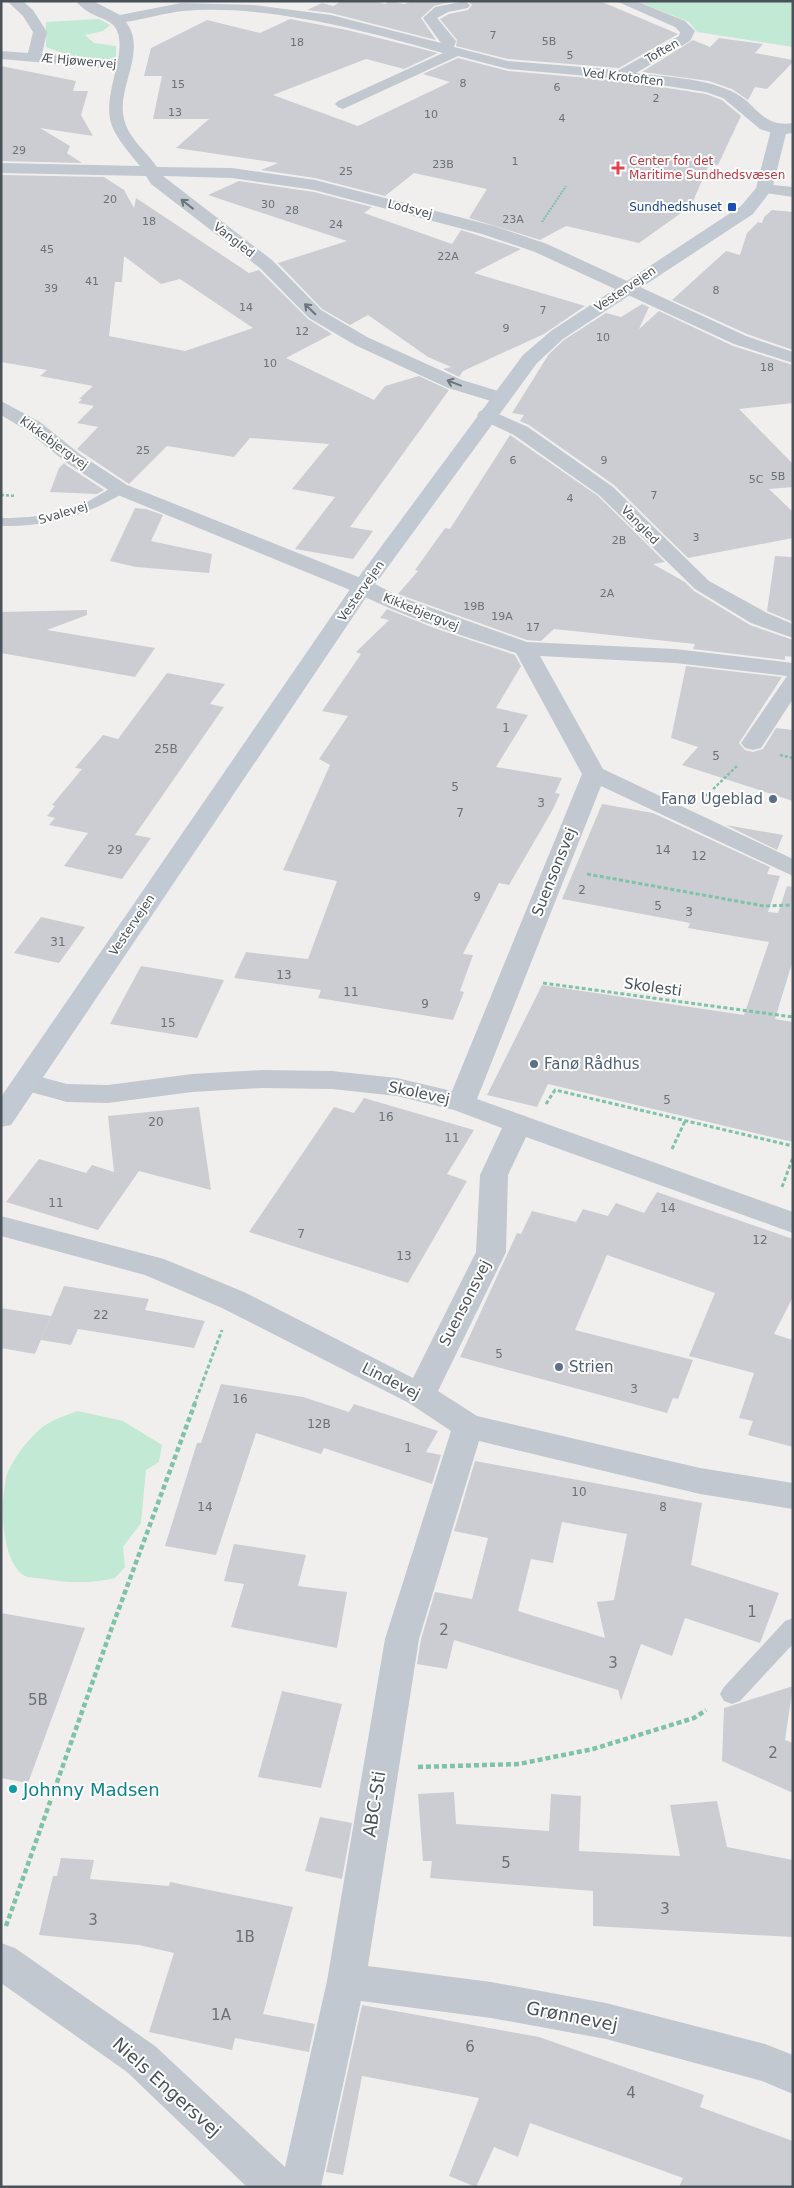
<svg xmlns="http://www.w3.org/2000/svg" width="794" height="2188" font-family="'DejaVu Sans',sans-serif">
<style>
.green{fill:#c2e9d3}
.building{fill:#cccdd2;fill-rule:evenodd}
.lines{fill:none;stroke-linecap:round;stroke-linejoin:round}
.path-far3{stroke:#7ec3a5;stroke-width:2;stroke-dasharray:2 1;stroke-linecap:butt}
.path-far2{stroke:#7ec3a5;stroke-width:2.5;stroke-dasharray:3 2;stroke-linecap:butt}
.path-far1{stroke:#7ec3a5;stroke-width:3;stroke-dasharray:4 2.5;stroke-linecap:butt}
.path{stroke:#7ec3a5;stroke-width:4.5;stroke-dasharray:5 3;stroke-linecap:butt}
.lane{fill:#c1c8cf;fill-rule:evenodd}
.street{fill:#c1c8cf;fill-rule:evenodd}
.secondary{fill:#c1c9d3;fill-rule:evenodd}
.oneway{stroke:#6d757c}
.health-dot{fill:#e0444e;stroke:#fff;stroke-width:2}
.transit-dot{fill:#1a4fb4;stroke:#fff;stroke-width:2}
.service-dot{fill:#5c6f8a;stroke:#fff;stroke-width:2}
.culture-dot{fill:#0f9aa8;stroke:#fff;stroke-width:2}
.labels{text-anchor:middle;dominant-baseline:central;stroke-width:4;stroke-linejoin:round;paint-order:stroke}
.far-number-label{font-size:11px;fill:#6a7077}
.far-street-label{font-size:12px;fill:#495159;stroke:#fff}
.far-health-label{font-size:12px;fill:#be3a42;stroke:#fff;text-anchor:start}
.far-transit-label{font-size:12px;fill:#164399;stroke:#fff;text-anchor:end}
.number-label{font-size:12px;fill:#6a7077}
.service-label{font-size:15px;fill:#4e5e75;stroke:#fff;text-anchor:start}
.street-label{font-size:15px;fill:#495159;stroke:#fff}
.near-number-label{font-size:15px;fill:#6a7077}
.near-culture-label{font-size:18px;fill:#0d838f;stroke:#fff;text-anchor:start}
.near-street-label{font-size:18px;fill:#495159;stroke:#fff}
</style>
<rect width="100%" height="100%" fill="#f1efee"/>
<!-- green -->
<path class="green" d="M637,1H793V47L697,32L689,22Z
M99,19L110,25L103,31L85,35L94,43L116,46V57C96,64 65,55 46,47V22Z
M78,1411L123,1421L162,1445L159,1462L146,1470L141,1523L123,1547L125,1567L115,1578C90,1584 69,1583 44,1579C39,1578 30,1578 25,1576C0,1562 0,1500 7,1474C13,1459 26,1442 38,1431C49,1420 64,1416 78,1411Z"/>
<!-- building -->
<path class="building" d="M342,1H373L385,4L390,1L404,4L413,1H454L434,6L421,18L436,40L331,13L307,10L322,3L333,6Z
M468,1H600L678,34L619,68L508,59L456,46L457,40L440,19L449,14L468,10L472,5Z
M290,19L347,30L438,53L404,69L366,59L273,95L358,126L450,82L423,74L458,58L508,71L622,81L706,94L722,100L741,116L718,165L709,164L691,206L639,243L566,226L540,240L469,218L487,189L414,173L385,196L315,178L261,170L278,163L176,148L209,119H153L162,76H144L151,48L207,20L260,33Z
M719,38L763,44L755,53L793,60V62L767,89L755,87L748,100L732,89L709,81L642,72L693,40L710,47Z
M1,66L76,81L73,91H88L81,115L93,136L40,128L70,146L67,153L82,163L1,161Z
M1,175L104,177L124,190L134,208L136,198L249,273L259,270L308,319L332,334L286,358L374,400L385,386L419,376L449,390L350,527L373,531L353,559L295,549L335,497L292,489L329,444L250,438L234,457L167,446L129,484L77,449L98,427L77,423L94,406L78,403L82,399H79L93,386L40,376L47,370L1,362ZM124,256L161,284L180,279L253,328L185,351L109,336L115,282H122Z
M239,181L314,192L372,207L364,213L452,244L461,230L521,249L474,273L585,306L544,334L463,371L459,377L443,369L451,367L428,357L368,315L350,325L322,309L278,263L347,241L208,195Z
M772,210L793,212V350L747,334L672,300L726,251L740,255L747,233L758,222L762,223L764,217Z
M642,304L649,307L639,329L659,311L733,346L793,365V403L739,409L793,464V487L769,489L793,512V538L688,558L614,485L529,425L520,421L524,415L512,413L549,354L564,340L606,313L621,317Z
M510,435L598,496L665,562L653,564L685,582L694,591L750,625L793,640V657L785,656V660L693,649L695,644L554,629L541,641L527,640L398,594L418,571L415,570L445,528L450,529Z
M64,463L66,465L104,490L97,494L50,492L59,468Z
M135,508L146,509L163,515L151,541L212,554L209,573L136,567L110,561Z
M775,556L793,557V622L767,611Z
M387,609L434,628L515,655L521,666L496,708L528,715L496,767L562,778L555,793L560,794L552,811L509,885L499,883L463,954L473,955L460,991L464,992L453,1020L318,998L321,990L234,978L246,952L308,959L337,881L283,870L330,765L319,759L348,716L322,711L361,654L356,652L389,620L380,618Z
M87,610V615L47,630L155,648L135,677L1,653V612Z
M686,666L782,677L739,743L745,750L753,752L763,749L776,728L793,730V801L682,765L698,747L671,738Z
M167,673L225,684L210,704L224,707L135,835L151,838L122,879L64,866L88,833L49,825L55,818L47,816L55,806L52,805L82,769L75,768L103,735L118,739Z
M602,804L653,813L770,867L767,874L780,876L768,912L778,913L787,886L793,887V960L775,1019L793,1022V1142L548,1084L537,1107L487,1095L542,985L744,1015L769,942L688,928L690,923L562,899Z
M726,825L783,835L777,850Z
M41,917L85,927L59,963L14,953Z
M141,966L224,980L197,1038L110,1024Z
M364,1098L474,1130L447,1174L467,1181L408,1283L249,1232L334,1107L354,1113Z
M199,1107L211,1190L139,1171L98,1230L6,1202L39,1159L86,1173L92,1165L114,1172L108,1116Z
M657,1192L793,1239V1297L774,1334L793,1340V1447L748,1435L753,1421L739,1418L754,1373L689,1356L715,1293L607,1255L575,1330L693,1360L678,1399L673,1398L667,1413L460,1357L517,1233L521,1234L532,1211L576,1222L583,1209L608,1216L616,1203L644,1213Z
M64,1286L149,1299L145,1310L205,1321L194,1348L78,1329L71,1345L41,1340Z
M1,1308L51,1316L35,1354L1,1348Z
M221,1384L303,1397L349,1412L354,1404L438,1431L426,1452L441,1455L432,1484L324,1448L321,1454L256,1433L216,1555L165,1546L197,1443H201Z
M475,1461L702,1503L691,1565L779,1593L760,1643L685,1618L672,1656L641,1644L621,1701L618,1690L454,1640L447,1669L417,1664L421,1639L435,1592L472,1599L488,1538L454,1531ZM562,1522L627,1534L614,1600L597,1602L605,1638L518,1611L531,1559L553,1563Z
M234,1544L306,1555L298,1586L347,1592L337,1648L231,1627L244,1584L224,1581Z
M1,1613L85,1628L28,1783L1,1778Z
M793,1686L785,1740L793,1743V1793L722,1761L724,1708Z
M282,1691L342,1704L321,1788L258,1777Z
M454,1792L456,1824L549,1831L551,1794L581,1796L579,1851L680,1856L670,1805L717,1801L727,1847L793,1860V1937L593,1926V1891L430,1878L432,1861H423L418,1794Z
M320,1817L352,1823L342,1879L305,1871Z
M61,1858L94,1860L90,1879L169,1886L170,1882L293,1907L263,2014L315,2024L309,2052L235,2038L232,2050L149,2032L174,1953L139,1945L39,1935L53,1876H57Z
M362,2005L539,2037L704,2095L700,2107L793,2141V2187H679L683,2178L530,2123L518,2157L494,2147L476,2187L449,2176L479,2098L362,2076L343,2175L326,2172Z"/>
<g class="lines">
<!-- path-far3 -->
<path class="path-far3" d="M542,222L566,186"/>
<!-- path-far2 -->
<path class="path-far2" d="M1,495L16,496
M780,755L793,758
M706,796L738,765"/>
<!-- path-far1 -->
<path class="path-far1" d="M587,874L764,906L793,905
M543,983L793,1017
M546,1104L555,1090L793,1146
M672,1149L685,1121
M782,1187L793,1157
M194,1405L222,1330"/>
<!-- path -->
<path class="path" d="M418,1767L519,1764L593,1749L694,1718L706,1710
M6,1926L111,1630L195,1403"/>
<!-- lane -->
<path class="lane" d="M120,485L125,486L127,489L125,492C86,516 47,527 1,526V518C31,518 57,515 85,503C97,497 108,488 120,485Z
M793,1618V1644L740,1701L732,1704L724,1701L720,1694L724,1687L785,1621Z"/>
<!-- street -->
<path class="street" d="M7,1H23L33,10L47,32L42,54L118,60C127,9 96,27 76,1H93L120,15L181,3L254,5L331,15L441,43L423,18L435,7L465,1L470,5L468,8L448,12L437,18L456,41L454,47L508,61L619,70L679,36L680,32L675,27L616,1H636L685,21L695,31L690,41L636,73C667,77 702,78 731,91C757,102 760,128 793,123V133L779,135L760,129L723,98L706,92L622,79L508,69L458,56L343,109L338,107L335,104L338,101L443,53C363,30 266,4 183,11C164,13 145,19 126,22C148,51 116,88 124,119C129,139 146,151 157,167L232,168L315,180L494,226L547,244L746,336L793,352V363L734,344L535,252L482,234L314,190L232,178L163,176L272,260L321,310L367,337L462,380L508,394L510,398L508,402L501,404L448,388L355,345L309,318L260,268L151,184L146,176L1,173V163L140,166C107,126 103,121 116,69L1,59V51L28,53L33,32L23,16Z
M764,184L793,187V197L758,192L756,189L758,186Z
M1,401L40,422L81,455L127,485L371,582L398,596L527,642L675,649L793,663V699L761,748L753,750L745,748L741,743L787,676L675,663L540,656L603,769L793,859V876L601,786L477,1099L793,1212V1233L526,1137L508,1175L506,1252L438,1391L477,1416L700,1468L793,1483V1509L700,1494L479,1441L419,1639L368,1966L491,1982L606,2003L765,2044L793,2055V2094L762,2081L606,2039L491,2018L361,2001L321,2187H247L127,2072L1,1983V1943L15,1948L155,2046L285,2167L327,1981L385,1639L451,1431L409,1403L222,1308L145,1275L1,1236V1216L164,1259L244,1292L413,1378L476,1252L480,1175L502,1128L454,1110L397,1096L332,1089L262,1088L192,1092L108,1103L67,1102L16,1088L12,1082L16,1076L26,1073L67,1084L108,1085L192,1074L262,1070L332,1071L397,1078L452,1091L582,774L516,653C462,636 406,618 355,592L113,493L67,463L26,430L1,415Z
M487,409L528,427L613,487L709,581L767,613L793,624V638L751,623L695,589L599,495L514,435L480,419L477,415L480,411Z"/>
<!-- secondary -->
<path class="secondary" d="M779,125L787,130L772,189L753,214L563,339L537,363L371,590L11,1125L1,1127V1097L355,582L523,355L551,331L741,206L756,188L771,130Z"/>
</g>
<!-- one-way arrows -->
<defs><path id="oneway-shaft" d="M-6 0H5M1.5-3L5.5 0L1.5 3" fill="none" stroke-width="1.6" stroke-linecap="round" stroke-linejoin="round" transform="scale(1.25)"/></defs>
<g class="oneway">
<use href="#oneway-shaft" transform="translate(187 204) rotate(-142)"/>
<use href="#oneway-shaft" transform="translate(310 309) rotate(-136)"/>
<use href="#oneway-shaft" transform="translate(454 383) rotate(-159)"/>
</g>
<!-- markers -->
<path class="health-dot" d="M615.5 160.5h5v5h5v5h-5v5h-5v-5h-5v-5h5z"/>
<rect class="transit-dot" x="727" y="202" width="10" height="10" rx="2.5"/>
<g class="service-dot">
<circle cx="773" cy="799" r="5"/>
<circle cx="534" cy="1064" r="5"/>
<circle cx="559" cy="1367" r="5"/>
</g>
<circle class="culture-dot" cx="13" cy="1789" r="5"/>
<g class="labels">
<!-- far-number labels -->
<g class="far-number-label">
<text x="493" y="35">7</text>
<text x="549" y="41">5B</text>
<text x="297" y="42">18</text>
<text x="570" y="55">5</text>
<text x="463" y="83">8</text>
<text x="178" y="84">15</text>
<text x="557" y="87">6</text>
<text x="656" y="98">2</text>
<text x="175" y="112">13</text>
<text x="431" y="114">10</text>
<text x="562" y="118">4</text>
<text x="19" y="150">29</text>
<text x="515" y="161">1</text>
<text x="443" y="164">23B</text>
<text x="346" y="171">25</text>
<text x="110" y="199">20</text>
<text x="268" y="204">30</text>
<text x="292" y="210">28</text>
<text x="513" y="219">23A</text>
<text x="149" y="221">18</text>
<text x="336" y="224">24</text>
<text x="47" y="249">45</text>
<text x="448" y="256">22A</text>
<text x="92" y="281">41</text>
<text x="51" y="288">39</text>
<text x="716" y="290">8</text>
<text x="246" y="307">14</text>
<text x="543" y="310">7</text>
<text x="506" y="328">9</text>
<text x="302" y="331">12</text>
<text x="603" y="337">10</text>
<text x="270" y="363">10</text>
<text x="767" y="367">18</text>
<text x="143" y="450">25</text>
<text x="513" y="460">6</text>
<text x="604" y="460">9</text>
<text x="778" y="476">5B</text>
<text x="756" y="479">5C</text>
<text x="654" y="495">7</text>
<text x="570" y="498">4</text>
<text x="696" y="537">3</text>
<text x="619" y="540">2B</text>
<text x="607" y="593">2A</text>
<text x="474" y="606">19B</text>
<text x="502" y="616">19A</text>
<text x="533" y="627">17</text>
</g>
<!-- far-street labels -->
<g class="far-street-label">
<text transform="translate(662 51) rotate(-30)">Toften</text>
<text transform="translate(79 61) rotate(5)">Æ Hjøwervej</text>
<text transform="translate(623 77) rotate(7)">Ved Krotoften</text>
<text transform="translate(410 209) rotate(14)">Lodsvej</text>
<text transform="translate(234 240) rotate(38)">Vangled</text>
<text transform="translate(625 289) rotate(-34)">Vestervejen</text>
<text transform="translate(54 443) rotate(36)">Kikkebjergvej</text>
<text transform="translate(63 513) rotate(-17)">Svalevej</text>
<text transform="translate(640 525) rotate(46)">Vangled</text>
<text transform="translate(361 591) rotate(-55)">Vestervejen</text>
<text transform="translate(421 612) rotate(22)">Kikkebjergvej</text>
<text transform="translate(132 925) rotate(-56)">Vestervejen</text>
</g>
<!-- far-health labels -->
<g class="far-health-label">
<text x="629" y="161">Center for det<tspan x="629" dy="14">Maritime Sundhedsvæsen</tspan></text>
</g>
<!-- far-transit labels -->
<g class="far-transit-label">
<text x="722" y="207">Sundhedshuset</text>
</g>
<!-- number labels -->
<g class="number-label">
<text x="506" y="728">1</text>
<text x="166" y="749">25B</text>
<text x="716" y="756">5</text>
<text x="455" y="787">5</text>
<text x="541" y="803">3</text>
<text x="460" y="813">7</text>
<text x="115" y="850">29</text>
<text x="663" y="850">14</text>
<text x="699" y="856">12</text>
<text x="582" y="890">2</text>
<text x="477" y="897">9</text>
<text x="658" y="906">5</text>
<text x="689" y="912">3</text>
<text x="58" y="942">31</text>
<text x="284" y="975">13</text>
<text x="351" y="992">11</text>
<text x="425" y="1004">9</text>
<text x="168" y="1023">15</text>
<text x="667" y="1100">5</text>
<text x="386" y="1117">16</text>
<text x="156" y="1122">20</text>
<text x="452" y="1138">11</text>
<text x="56" y="1203">11</text>
<text x="668" y="1208">14</text>
<text x="301" y="1234">7</text>
<text x="760" y="1240">12</text>
<text x="404" y="1256">13</text>
<text x="101" y="1315">22</text>
<text x="499" y="1354">5</text>
<text x="634" y="1389">3</text>
<text x="240" y="1399">16</text>
<text x="319" y="1424">12B</text>
<text x="408" y="1448">1</text>
<text x="579" y="1492">10</text>
<text x="205" y="1507">14</text>
<text x="663" y="1507">8</text>
</g>
<!-- service labels -->
<g class="service-label">
<text x="763" y="799" text-anchor="end">Fanø Ugeblad</text>
<text x="544" y="1064">Fanø Rådhus</text>
<text x="569" y="1367">Strien</text>
</g>
<!-- street labels -->
<g class="street-label">
<text transform="translate(554 872) rotate(-68)">Suensonsvej</text>
<text transform="translate(653 987) rotate(8)">Skolesti</text>
<text transform="translate(419 1093) rotate(12)">Skolevej</text>
<text transform="translate(465 1303) rotate(-63)">Suensonsvej</text>
<text transform="translate(391 1381) rotate(27)">Lindevej</text>
</g>
<!-- near-number labels -->
<g class="near-number-label">
<text x="752" y="1612">1</text>
<text x="444" y="1630">2</text>
<text x="613" y="1663">3</text>
<text x="38" y="1700">5B</text>
<text x="773" y="1753">2</text>
<text x="506" y="1863">5</text>
<text x="665" y="1909">3</text>
<text x="93" y="1920">3</text>
<text x="245" y="1937">1B</text>
<text x="221" y="2015">1A</text>
<text x="470" y="2047">6</text>
<text x="631" y="2093">4</text>
</g>
<!-- near-culture labels -->
<g class="near-culture-label">
<text x="23" y="1789">Johnny Madsen</text>
</g>
<!-- near-street labels -->
<g class="near-street-label">
<text transform="translate(374 1804) rotate(-81)">ABC-Sti</text>
<text transform="translate(572 2016) rotate(11)">Grønnevej</text>
<text transform="translate(167 2087) rotate(42)">Niels Engersvej</text>
</g>
</g>
<!-- border -->
<rect width="794" height="2188" fill="none" stroke="#495159" stroke-width="5"/>
</svg>
